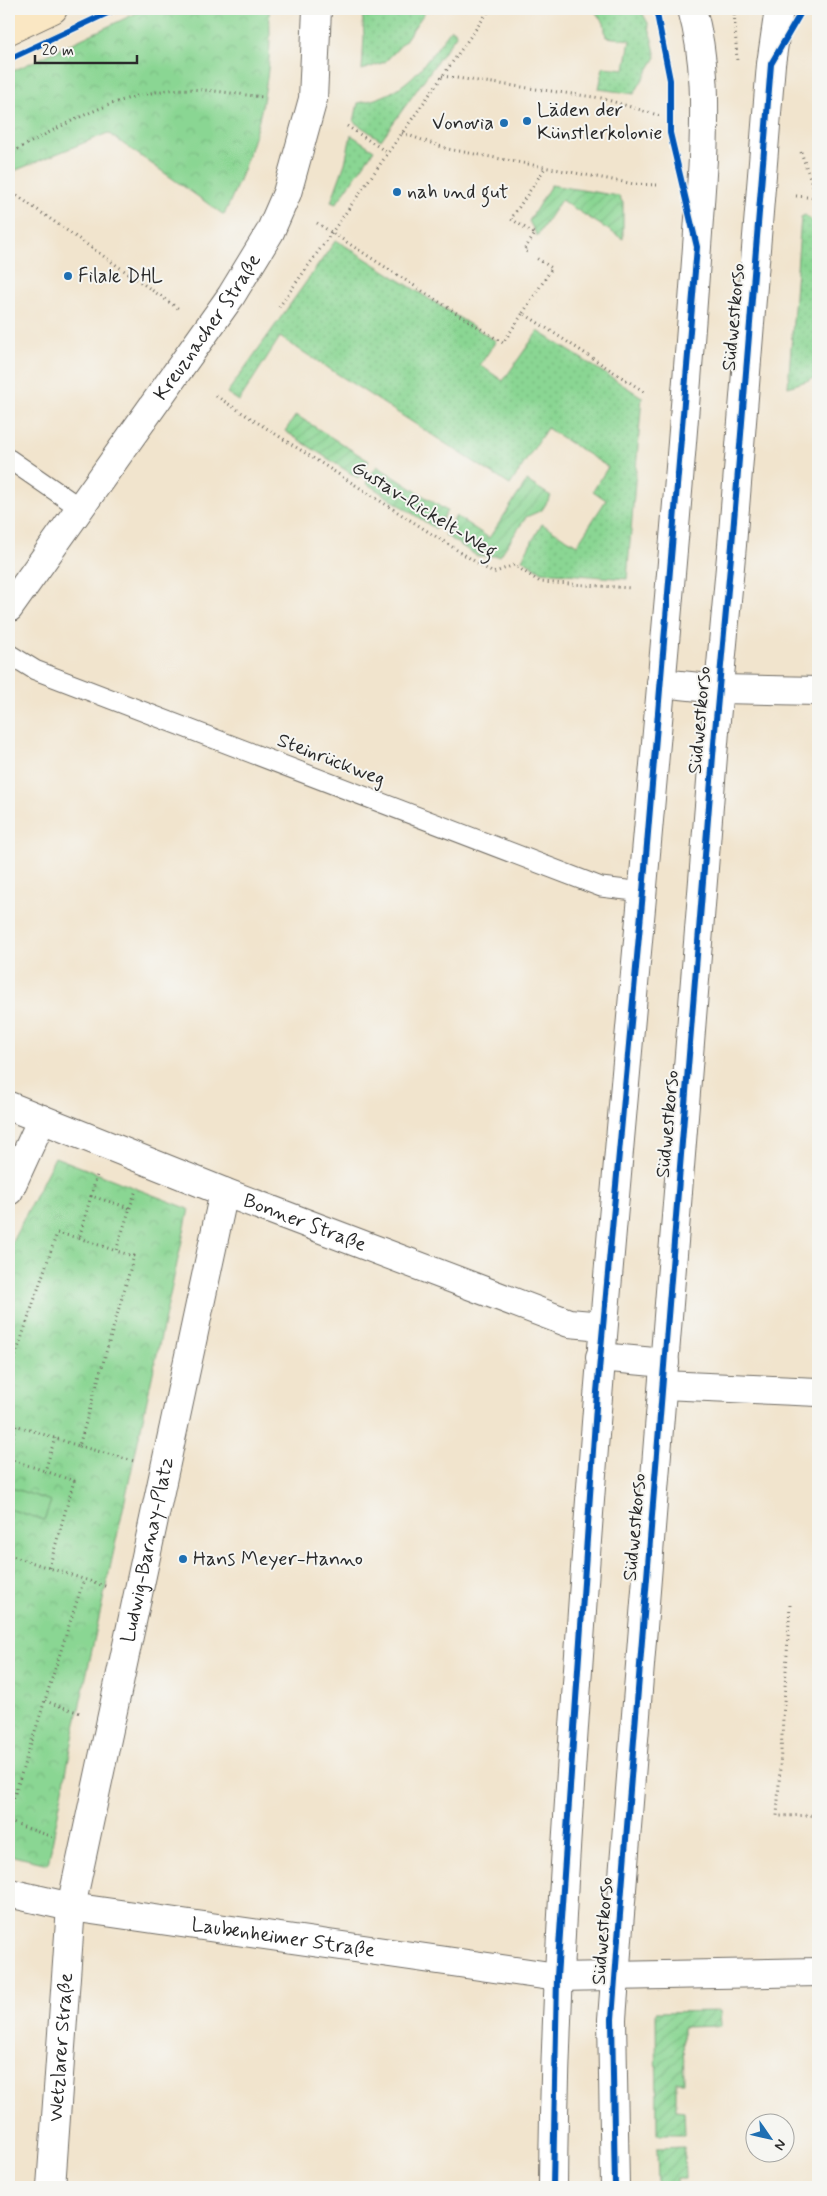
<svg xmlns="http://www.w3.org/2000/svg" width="827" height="2196" font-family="Mynerve,sans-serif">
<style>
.grass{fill:url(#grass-dots);stroke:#5a805f}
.park{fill:url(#park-crowns);stroke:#5a805f}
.garden{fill:url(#garden-furrows);stroke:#5a805f}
.pitch{fill:#8ad693;stroke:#5a805f}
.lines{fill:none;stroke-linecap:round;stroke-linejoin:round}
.service-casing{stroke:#706c64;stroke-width:21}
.minor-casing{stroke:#706c64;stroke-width:30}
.tertiary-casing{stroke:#706c64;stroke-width:30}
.secondary-casing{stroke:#706c64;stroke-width:30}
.path{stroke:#706c64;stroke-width:3;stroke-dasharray:1 4;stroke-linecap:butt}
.service{stroke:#fff;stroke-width:19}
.minor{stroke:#fff;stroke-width:28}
.tertiary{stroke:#fff;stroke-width:28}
.secondary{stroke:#fae7c3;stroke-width:28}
.cycleway-casing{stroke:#f6f6f2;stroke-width:9}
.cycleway{stroke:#0057b8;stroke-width:6}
.poi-dot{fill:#1f6fb2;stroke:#f6f6f2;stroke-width:2}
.labels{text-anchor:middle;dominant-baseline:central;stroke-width:4;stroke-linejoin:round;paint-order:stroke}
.poi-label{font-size:20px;fill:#2b2b2b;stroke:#f6f6f2;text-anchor:start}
.street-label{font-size:20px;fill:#2b2b2b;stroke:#f6f6f2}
</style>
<defs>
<pattern id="grass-dots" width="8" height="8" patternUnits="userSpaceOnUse" patternTransform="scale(1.25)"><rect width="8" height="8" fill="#8ad693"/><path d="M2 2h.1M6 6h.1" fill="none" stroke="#77b87f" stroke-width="1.8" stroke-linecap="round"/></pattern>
<pattern id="park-crowns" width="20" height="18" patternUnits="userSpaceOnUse" patternTransform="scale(1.25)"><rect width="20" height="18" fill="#8ad693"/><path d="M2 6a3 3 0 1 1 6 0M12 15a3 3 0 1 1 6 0" fill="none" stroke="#77b87f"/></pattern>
<pattern id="garden-furrows" width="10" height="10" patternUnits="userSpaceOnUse" patternTransform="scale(1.25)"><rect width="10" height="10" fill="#8ad693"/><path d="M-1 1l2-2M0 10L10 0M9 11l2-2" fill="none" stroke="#77b87f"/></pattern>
</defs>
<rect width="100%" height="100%" fill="#f6f6f2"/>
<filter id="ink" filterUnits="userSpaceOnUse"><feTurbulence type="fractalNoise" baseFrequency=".02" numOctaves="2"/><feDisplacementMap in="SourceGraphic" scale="10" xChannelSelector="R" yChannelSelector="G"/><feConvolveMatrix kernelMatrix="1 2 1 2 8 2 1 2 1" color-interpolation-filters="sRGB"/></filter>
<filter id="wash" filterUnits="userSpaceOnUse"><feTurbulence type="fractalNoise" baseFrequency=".0096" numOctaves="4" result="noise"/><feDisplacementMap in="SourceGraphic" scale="20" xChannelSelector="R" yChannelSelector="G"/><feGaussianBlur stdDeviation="1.12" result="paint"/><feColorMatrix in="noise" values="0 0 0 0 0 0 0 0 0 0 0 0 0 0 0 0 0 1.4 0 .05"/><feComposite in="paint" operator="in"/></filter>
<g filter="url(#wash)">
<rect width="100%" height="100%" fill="#f1e4cd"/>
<!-- grass -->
<path class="grass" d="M362,9H427L404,42L385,62L362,70L364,36Z
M593,9H640L648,23L656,57L634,94L599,89L603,67L625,69L630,40L606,37L604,23Z
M451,29L455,31L456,35L381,140L354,122L358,103C407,95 423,66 451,29Z
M351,135L374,150L336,204L331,202L345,163Z
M805,215L813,222L818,237V377L788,387L801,217Z
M336,240L496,341L480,365L503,381L538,331L642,397L627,579L542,572L522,559L542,524L577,545L606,500L593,491L608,467L547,428L510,485L280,337L239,401L227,393Z"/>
<!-- park -->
<path class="park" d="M145,9H269C275,82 254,150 224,215L108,133L9,173V73Z
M55,1157L189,1209L77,1718L48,1864L9,1855V1248Z"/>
<!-- garden -->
<path class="garden" d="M551,185L619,196L623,203V239L561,200L537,236L529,221Z
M296,415L369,461L358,478L285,431Z
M377,466L447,511L436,529L366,483Z
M527,481L551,496L542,510L526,517L500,556H477L445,535L456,516L489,538Z
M720,2011L721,2026L683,2027L684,2082H676V2110L684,2111L685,2134H657L656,2012Z
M684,2147L685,2179H676V2187H658L657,2148Z"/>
<!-- pitch -->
<path class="pitch" d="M9,1487L51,1501L44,1520L9,1509Z"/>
</g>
<g filter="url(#ink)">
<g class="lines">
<!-- service casing -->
<g class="service-casing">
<path id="service" d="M9,459L80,508
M9,654L35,670L601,887L643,892"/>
</g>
<!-- minor casing -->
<g class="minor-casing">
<g id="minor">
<path id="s1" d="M9,608L231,296L270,232L287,193L313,99L317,9"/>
<path d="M661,683L719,689L818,691"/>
<path id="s2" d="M9,1106L224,1192L569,1323L603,1326"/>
<path d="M9,1191L42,1119"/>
<path d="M600,1357L665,1363"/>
<path d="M663,1385L818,1392"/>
<path id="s3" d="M9,1893L71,1907L557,1977L818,1972"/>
<path id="s4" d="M51,2187L71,1907L224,1192"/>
</g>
</g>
<!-- tertiary casing -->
<g class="tertiary-casing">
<path id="tertiary" d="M553,2187C554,2000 568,1813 581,1626C614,1137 671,649 703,159C705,108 706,59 692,9
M615,2187L612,2019L618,1939L715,731L732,545L771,64L779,9"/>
</g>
<!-- secondary casing -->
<g class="secondary-casing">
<path id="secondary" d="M9,30L53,9"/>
</g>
<!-- path -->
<path class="path" d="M734,9L737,61
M442,76L601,98L661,116
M347,126L388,153
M402,133L448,149L634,184L658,185
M801,152L818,201
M9,154C59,127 110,97 169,90C200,87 233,94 264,97
M9,190L179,309
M796,196L817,198
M317,223L503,343L523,313L646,393
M527,252L524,250L535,234L511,219L545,168
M279,307L490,9
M523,313L552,268L536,258
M216,396L493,573L514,565L540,582L631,588
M91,1196L97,1175
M130,1208L136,1190
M79,1238L116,1251
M9,1375L57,1233L79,1238L91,1196L130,1208L116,1251L134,1256L79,1446L9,1423
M79,1446L134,1461
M9,1451L16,1426
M9,1459L45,1471
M9,1555L108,1587
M49,1568L74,1481L45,1471L55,1438
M790,1605L777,1816L818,1815
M45,1701L80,1713
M9,1812L84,1579
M9,1822L53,1837"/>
<!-- service -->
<use href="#service" class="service"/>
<!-- minor -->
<use href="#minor" class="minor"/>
<!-- tertiary -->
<use href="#tertiary" class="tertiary"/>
<!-- secondary -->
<use href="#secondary" class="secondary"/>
<!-- cycleway casing -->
<g class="cycleway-casing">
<path id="cycleway" d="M9,59L116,9
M553,2187L557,1977L597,1392L643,892L697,247L670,133V80L656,9
M615,2187L612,2019L618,1939L715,731L732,545L771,64L803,9"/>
</g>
<!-- cycleway -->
<use href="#cycleway" class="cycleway"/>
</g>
</g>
<!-- markers -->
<g class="poi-dot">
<circle cx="527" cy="121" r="5"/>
<circle cx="504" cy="123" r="5"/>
<circle cx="397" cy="192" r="5"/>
<circle cx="68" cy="276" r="5"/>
<circle cx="183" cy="1559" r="5"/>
</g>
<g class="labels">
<!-- poi labels -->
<g class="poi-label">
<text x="537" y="110">Läden der<tspan x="537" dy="23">Künstlerkolonie</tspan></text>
<text x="494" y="123" text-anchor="end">Vonovia</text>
<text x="407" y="192">nah und gut</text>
<text x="78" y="276">Filale DHL</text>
<text x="193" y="1559">Hans Meyer-Hanno</text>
</g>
<!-- street labels -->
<g class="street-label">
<text transform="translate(734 317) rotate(-85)">Südwestkorso</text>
<text stroke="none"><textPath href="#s1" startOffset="344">Kreuznacher Straße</textPath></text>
<text transform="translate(424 510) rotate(32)">Gustav-Rickelt-Weg</text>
<text transform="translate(700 720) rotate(-85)">Südwestkorso</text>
<text transform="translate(331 760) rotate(21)">Steinrückweg</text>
<text transform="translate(668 1124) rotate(-85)">Südwestkorso</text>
<text stroke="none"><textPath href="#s2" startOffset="318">Bonner Straße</textPath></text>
<text transform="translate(635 1527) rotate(-85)">Südwestkorso</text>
<text stroke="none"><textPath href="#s4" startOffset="646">Ludwig-Barnay-Platz</textPath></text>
<text transform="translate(603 1931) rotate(-86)">Südwestkorso</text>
<text stroke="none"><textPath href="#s3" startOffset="278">Laubenheimer Straße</textPath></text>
<text stroke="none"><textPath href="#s4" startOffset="140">Wetzlarer Straße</textPath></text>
</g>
</g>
<!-- margin -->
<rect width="827" height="2196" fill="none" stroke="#f6f6f2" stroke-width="30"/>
<!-- north arrow -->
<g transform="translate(770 2138) rotate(124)"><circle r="24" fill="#f6f6f2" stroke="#a5a5a2"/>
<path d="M0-4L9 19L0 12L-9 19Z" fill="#1f6fb2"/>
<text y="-8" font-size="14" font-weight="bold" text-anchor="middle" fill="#2b2b2b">N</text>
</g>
<!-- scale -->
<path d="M35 55v8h102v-8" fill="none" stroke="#2b2b2b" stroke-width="2.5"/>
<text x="42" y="55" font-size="15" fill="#2b2b2b" stroke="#f6f6f2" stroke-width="4" paint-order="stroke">20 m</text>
</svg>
